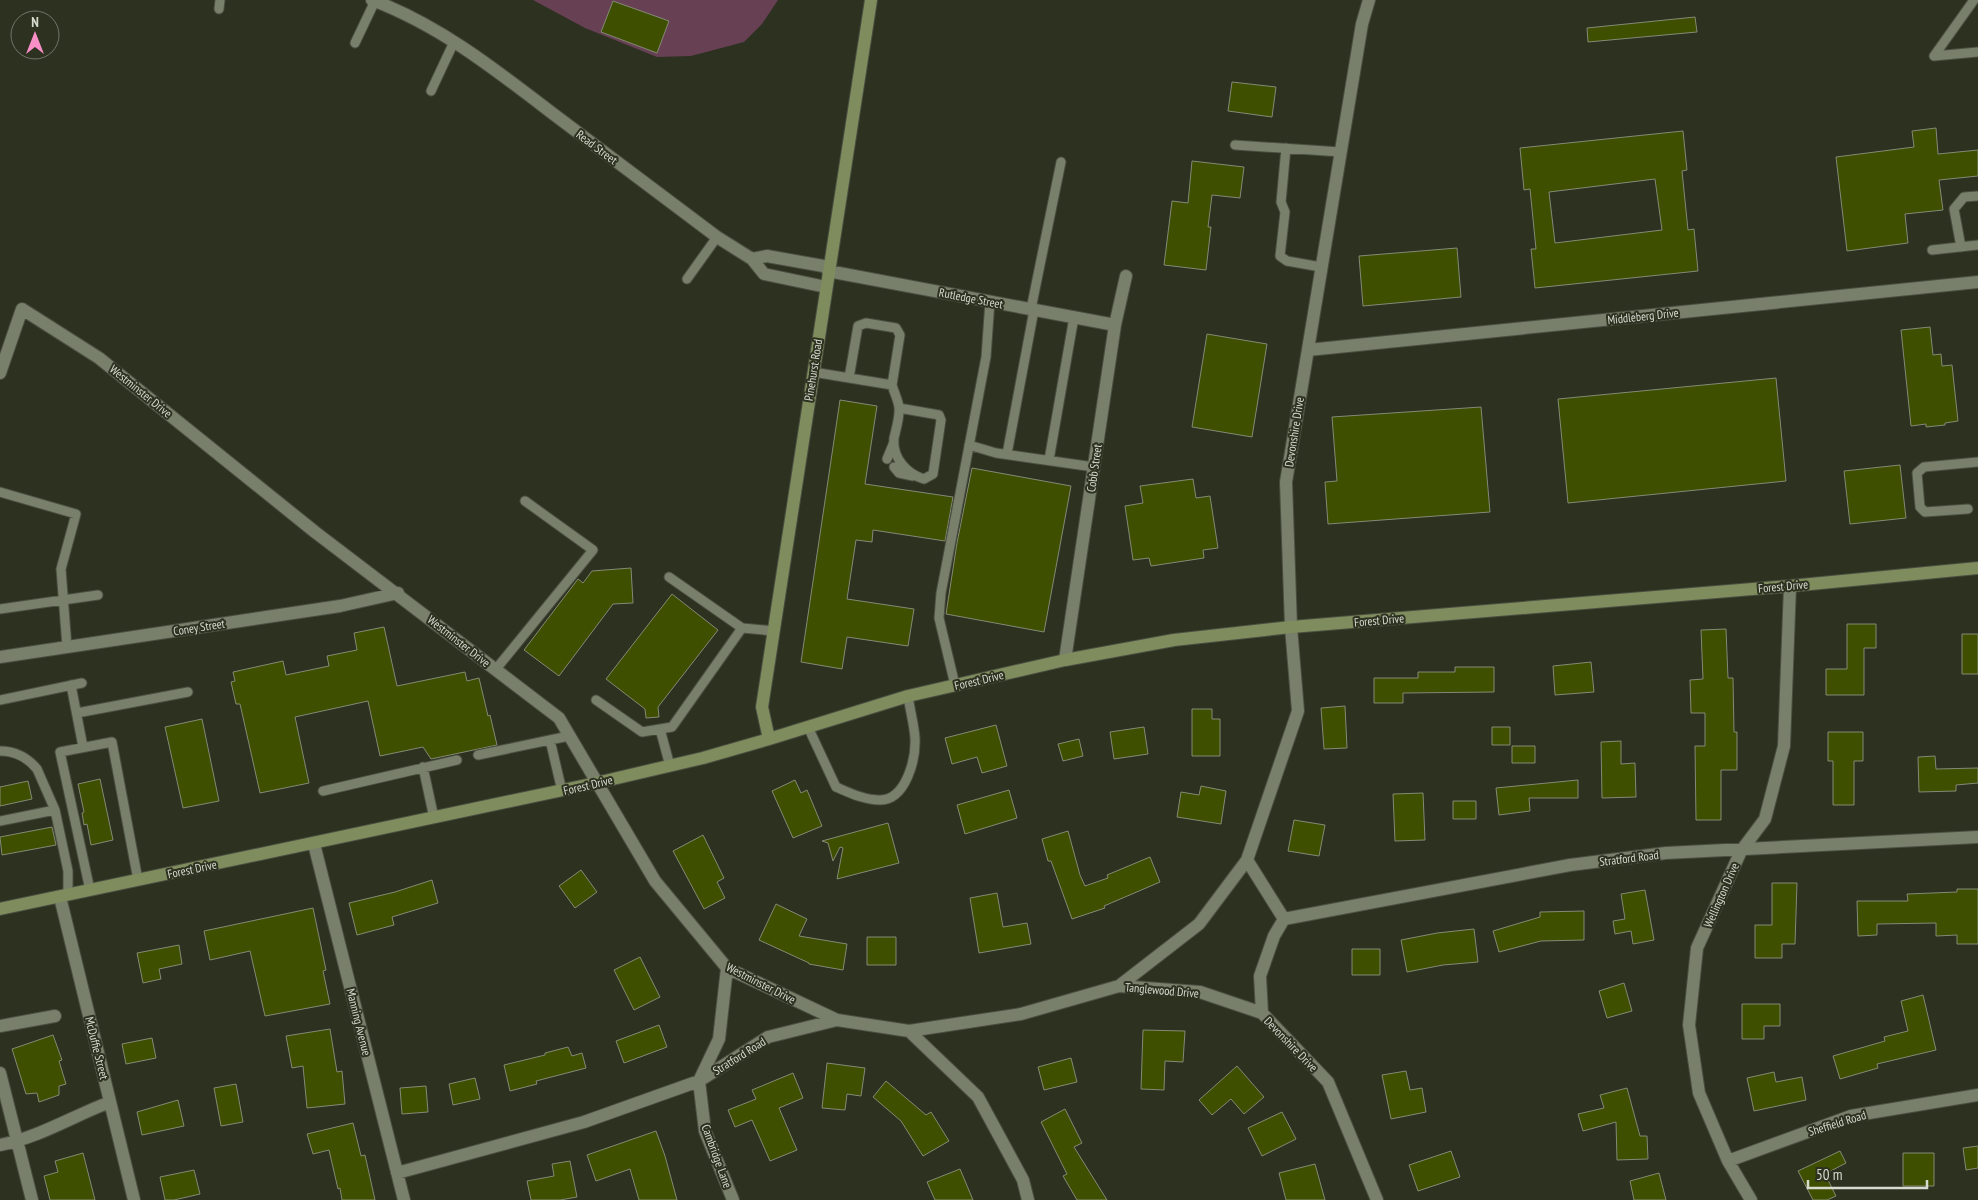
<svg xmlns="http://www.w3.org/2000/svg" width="1978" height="1200" font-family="'PT Sans Narrow',sans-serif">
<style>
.green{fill:#674054}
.building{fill:#3e5000;stroke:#838a75;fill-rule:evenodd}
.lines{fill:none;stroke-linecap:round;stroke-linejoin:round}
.lane-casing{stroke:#4a4f40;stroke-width:11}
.street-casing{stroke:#4a4f40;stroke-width:14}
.secondary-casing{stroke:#4a4f40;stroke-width:14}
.lane{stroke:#787f6b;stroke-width:9}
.street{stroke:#787f6b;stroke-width:12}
.secondary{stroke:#7f8c5e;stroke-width:12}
.labels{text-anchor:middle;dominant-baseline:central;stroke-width:4;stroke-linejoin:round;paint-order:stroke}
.street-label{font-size:12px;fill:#d6dacf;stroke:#2c3120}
</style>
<rect width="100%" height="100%" fill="#2c3120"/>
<!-- green -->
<path class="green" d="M533,0H778L762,24L744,42L691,56L657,57L585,28Z"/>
<!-- building -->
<path class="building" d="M613,1L669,21L657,53L601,32Z
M1695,17L1697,32L1588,42L1587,28Z
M1232,82L1276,87L1272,117L1228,111Z
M1936,128L1938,154L1978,150V176L1939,180L1943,210L1905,214L1908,243L1847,251L1836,157L1914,147L1912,131Z
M1683,131L1687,170L1682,171L1688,230L1694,229L1698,271L1535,288L1531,249H1536L1530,189L1524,190L1520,148ZM1655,179L1662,230L1555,243L1549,192Z
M1192,161L1244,167L1240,198L1212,195L1208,227H1211L1206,270L1164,265L1172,201L1188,203Z
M1457,248L1461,297L1363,306L1359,256Z
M1930,327L1933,355L1941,354L1942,366L1952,365L1958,421L1945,423V425L1926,427V424L1911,426L1901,330Z
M1207,334L1267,344L1252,437L1192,427Z
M1776,378L1786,481L1568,503L1558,399Z
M840,400L877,406L865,484L953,497L945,541L873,530L872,542L856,540L847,599L914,609L908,646L847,637L842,669L801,662Z
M1481,407L1490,512L1328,524L1325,482L1337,481L1332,417Z
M1900,465L1906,518L1850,524L1844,471Z
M972,468L1071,486L1044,632L946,614L957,543Z
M1193,479L1196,498L1210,496L1218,548L1203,550L1204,558L1151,566L1149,558L1133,560L1125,506L1143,503L1140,486Z
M631,568L633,603L613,604L559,676L524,650L578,579L583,583L592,571Z
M672,594L718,630L658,707L659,717L646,718L645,709L606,679Z
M1847,624H1876V648H1864V695H1826V669H1847Z
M384,627L397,686L465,672L467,681L479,678L488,716L490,715L497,745L431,759L423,747L380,756L368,701L295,717L309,783L260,793L240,704H236L231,682L235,681L233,672L283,661L286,675L329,666L327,656L357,650L354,633Z
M1726,629L1728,678H1733L1734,732H1737V770H1721V820H1696L1695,746H1705V713H1691L1690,680L1703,679L1701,630Z
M1962,634H1978V674H1962Z
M1591,662L1594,692L1555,695L1553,666Z
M1455,667H1494V692L1403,693V703H1374V678H1418V672H1455Z
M1345,706L1347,748L1324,749L1321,708Z
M1192,709H1212V719H1220V756H1192Z
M202,719L219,801L183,808L165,727Z
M996,725L1007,766L982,773L977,757L952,764L945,738Z
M1144,727L1148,754L1114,759L1110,732Z
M1492,727H1510V745H1492Z
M1828,732H1863V761H1854V805H1833V761H1828Z
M1079,739L1083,756L1063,761L1058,744Z
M1621,741V764L1635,763L1636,797L1602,798L1601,742Z
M1512,746H1535V763H1512Z
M1935,756L1936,769L1978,768V783L1956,785V791L1919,792L1918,757Z
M100,779L113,840L91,845L87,824L84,825L82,813L84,812L78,784Z
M795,780L801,793L807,790L822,826L793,838L772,791Z
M1578,780V798H1529L1530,811L1499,815L1496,788Z
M28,781L32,799L0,806V787Z
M1201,786L1226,791L1221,824L1177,817L1181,792L1199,795Z
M1009,790L1017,818L965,834L957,805Z
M1423,793L1425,840L1395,841L1393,794Z
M1453,801H1476V819H1453Z
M1294,820L1325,825L1319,856L1288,851Z
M888,823L899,863L837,879L843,848L840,847L833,861L828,843L822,841Z
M52,827L56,845L2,855L0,837Z
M1068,831L1080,875L1085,886L1108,878L1107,875L1150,857L1160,882L1104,906L1105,908L1072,919L1051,861H1048L1042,839Z
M703,835L724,878L717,882L725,898L704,909L673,851Z
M581,870L597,892L575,908L559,886Z
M432,880L438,903L392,917L394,925L357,935L349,903L395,892Z
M1772,883H1797L1795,944H1782V958H1755V925H1772Z
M1957,889H1978V944H1957V935L1936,936V923L1877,924V935L1858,936L1857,901H1908L1907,894L1957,892Z
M1645,890L1654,940L1633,944L1631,931L1615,934L1613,921L1625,919L1621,894Z
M997,893L1003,927L1027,923L1031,944L979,953L970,898Z
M776,904L807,919L799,936L847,944L843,970L809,964V963L759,940Z
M313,908L326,970L323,971L330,1004L265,1016L250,951L210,960L204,931Z
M1584,911V940L1541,941L1499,952L1493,931L1540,917V912Z
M1474,929L1478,962L1443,965L1407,972L1401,940L1437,933Z
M867,937H896V965H867Z
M179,945L182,964L159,969L161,979L143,983L137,953Z
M1352,949H1380V975H1352Z
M640,957L660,997L634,1010L614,970Z
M1624,983L1632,1011L1607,1018L1599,991Z
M1923,995L1936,1050L1877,1064L1878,1068L1840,1079L1833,1056L1885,1041L1884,1037L1908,1031L1901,1001Z
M1742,1004H1780V1026H1764V1039H1742Z
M659,1025L667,1047L624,1063L616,1041Z
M330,1029L337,1072L342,1071L345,1104L307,1108L303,1066L292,1068L286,1036Z
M1143,1030L1185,1031L1183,1062L1165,1061L1164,1090L1141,1089Z
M53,1035L62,1060L59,1061L66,1084L59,1086V1095L39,1102L37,1093L26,1094L12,1049Z
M152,1038L156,1058L126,1064L122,1044Z
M568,1047L572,1056L582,1053L586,1068L536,1081L537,1084L510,1091L504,1065L545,1055V1053Z
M1071,1058L1077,1082L1044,1090L1038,1067Z
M827,1063L865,1068L861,1096L847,1094L845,1110L822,1108Z
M1237,1066L1264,1097L1244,1114L1231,1099L1212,1115L1199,1100Z
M1406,1071L1410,1090L1422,1088L1426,1112L1391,1119L1382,1075Z
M1774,1072L1776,1082L1802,1077L1806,1100L1754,1111L1747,1078Z
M793,1073L803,1098L779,1108L797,1150L770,1161L752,1120L735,1127L728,1110L756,1099L752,1090Z
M475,1078L480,1099L453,1105L449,1084Z
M886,1081L926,1115L931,1112L949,1141L923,1156L901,1121L873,1097Z
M236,1084L243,1122L221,1126L214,1088Z
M426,1086L428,1112L402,1114L400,1088Z
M1627,1088L1640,1136H1647L1648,1159L1617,1160L1616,1122L1583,1131L1578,1114L1604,1108L1600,1095Z
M178,1100L184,1126L142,1135L137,1112Z
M1065,1109L1082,1143L1074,1147L1107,1200H1077L1063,1176L1067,1174L1041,1122Z
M1282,1112L1296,1139L1262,1156L1248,1128Z
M353,1123L361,1156L365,1155L375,1200H342L340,1188L338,1189L329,1150L313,1154L307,1134Z
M656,1131L665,1156L677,1200H639L630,1169L596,1181L587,1155Z
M1978,1146V1168L1966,1170L1963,1148Z
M1451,1151L1460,1177L1418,1191L1409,1165Z
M1840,1151L1846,1163L1825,1174L1836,1196L1827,1200H1813L1798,1171Z
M83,1153L95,1200H50L44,1176L58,1172L55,1161Z
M1903,1153H1934V1186H1903Z
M570,1161L577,1197L560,1200H531L527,1181L554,1176L552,1164Z
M1315,1164L1325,1200H1286L1279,1173Z
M960,1169L973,1200H935L927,1182Z
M194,1170L200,1194L174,1200H165L160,1177Z
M1659,1173L1666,1200H1634L1630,1181Z"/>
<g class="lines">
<!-- lane casing -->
<g class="lane-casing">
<path id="lane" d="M1974,0L1934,56L1978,52
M219,9L220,0
M355,43L375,1
M431,91L454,42
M1235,145L1341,152
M1286,148L1281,202L1285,212L1280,256L1287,261L1321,267
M1961,247L1954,209L1964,197L1978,196
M1932,250L1978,245
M687,279L717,237
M1031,309L1061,162
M813,372L892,385L900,335L896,328L866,323L858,326L849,378
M892,385C894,392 898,400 899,407C900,417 896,429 894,438C892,458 907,474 924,479L933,474L941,420L939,415L899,408
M969,445L996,453L1094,467
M1007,454L1034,310
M887,459L894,442
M1049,460L1074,317
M894,467L899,473L913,476
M0,492L76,514L61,569L67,647
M1968,509L1925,512L1920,507L1917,473L1924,467L1978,462
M669,577L742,628L774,631
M0,609L98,595
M496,669L593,550L525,501
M71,685L83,747
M955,685L939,618L941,593L986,357L990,301
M0,700L82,683
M596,700L642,732L660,729L670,766
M77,713L188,692
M808,727L836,787C850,793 864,800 880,800C906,800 916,759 915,738C914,724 910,710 908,696
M660,729L672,727L742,628
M550,740L562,791
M0,751C16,751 27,757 37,769L55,810L68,871V895
M478,755L569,736
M423,767L434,818
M323,791L457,760
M0,821L55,810
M90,890L60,752L112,742L138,880"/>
</g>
<!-- street casing -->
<g class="street-casing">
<path id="street" d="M372,0C439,25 496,70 552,113C607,154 662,196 717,237L752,259L764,274L826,287
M752,259L767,256L829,267
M828,271L1115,325
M1308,350L1978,282
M0,373L22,309L99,358L315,532L559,718L655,881L727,968L837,1020
M0,657L340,606L398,593
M1065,660L1115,325L1126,276
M314,844L404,1200
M1247,860L1284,919
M60,897L134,1200
M1284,919L1570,865L1666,853L1978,837
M1284,919L1274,936L1260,976L1262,1013L1328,1082L1377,1200
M727,968L719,1039L699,1081L705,1131L733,1200
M1119,986L1199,924L1247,860L1298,711L1291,627L1286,482L1362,24L1369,0
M0,1026L55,1016
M909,1031L978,1097L1023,1180L1028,1200
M0,1073L32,1200
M0,1145C40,1137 73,1116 110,1102
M1728,1161L1851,1116L1978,1095
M397,1173L584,1122L699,1081L768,1037L837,1020L909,1031L1021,1014L1119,986L1200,992L1262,1013
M1751,1200L1728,1161L1699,1093L1689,1025L1697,948L1741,851L1765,819L1784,746L1790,586"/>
</g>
<!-- secondary casing -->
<g class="secondary-casing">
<path id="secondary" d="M769,739L762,707L871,0
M0,909L596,783L703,758L769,739L908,696L1065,660L1174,640L1291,627L1790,586L1978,568"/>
</g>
<!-- lane -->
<use href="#lane" class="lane"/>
<!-- street -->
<use href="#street" class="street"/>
<!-- secondary -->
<use href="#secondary" class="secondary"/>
</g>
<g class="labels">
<!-- street labels -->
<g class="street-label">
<text transform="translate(597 147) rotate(37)">Read Street</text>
<text transform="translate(971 298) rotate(11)">Rutledge Street</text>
<text transform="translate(1643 316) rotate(-6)">Middleberg Drive</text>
<text transform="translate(813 370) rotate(-81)">Pinehurst Road</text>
<text transform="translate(141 391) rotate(39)">Westminster Drive</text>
<text transform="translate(1294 432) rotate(-81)">Devonshire Drive</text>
<text transform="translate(1094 468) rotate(-82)">Cobb Street</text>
<text transform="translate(1783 586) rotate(-5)">Forest Drive</text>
<text transform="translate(1379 620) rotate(-5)">Forest Drive</text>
<text transform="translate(199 627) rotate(-9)">Coney Street</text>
<text transform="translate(459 641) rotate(38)">Westminster Drive</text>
<text transform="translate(979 680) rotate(-13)">Forest Drive</text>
<text transform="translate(588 785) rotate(-13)">Forest Drive</text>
<text transform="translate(1629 858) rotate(-7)">Stratford Road</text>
<text transform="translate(192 869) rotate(-12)">Forest Drive</text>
<text transform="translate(1721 895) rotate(-66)">Wellington Drive</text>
<text transform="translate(761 983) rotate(27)">Westminster Drive</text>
<text transform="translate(1162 990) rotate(5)">Tanglewood Drive</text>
<text transform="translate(359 1022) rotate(76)">Manning Avenue</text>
<text transform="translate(1291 1044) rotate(46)">Devonshire Drive</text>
<text transform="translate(97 1048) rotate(76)">McDuffie Street</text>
<text transform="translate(739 1056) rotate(-32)">Stratford Road</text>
<text transform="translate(1837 1123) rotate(-17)">Sheffield Road</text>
<text transform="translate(717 1156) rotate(70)">Cambridge Lane</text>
</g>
</g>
<!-- north arrow -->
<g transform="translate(35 35)"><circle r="24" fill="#2c3120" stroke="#707566"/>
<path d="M0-4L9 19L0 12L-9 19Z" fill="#fa8fc7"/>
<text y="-8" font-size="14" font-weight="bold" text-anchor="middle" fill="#d6dacf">N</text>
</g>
<!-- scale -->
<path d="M1808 1180v8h119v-8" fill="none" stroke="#d6dacf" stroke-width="2.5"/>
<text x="1816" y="1180" font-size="15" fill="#d6dacf" stroke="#2c3120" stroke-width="4" paint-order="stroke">50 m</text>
</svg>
